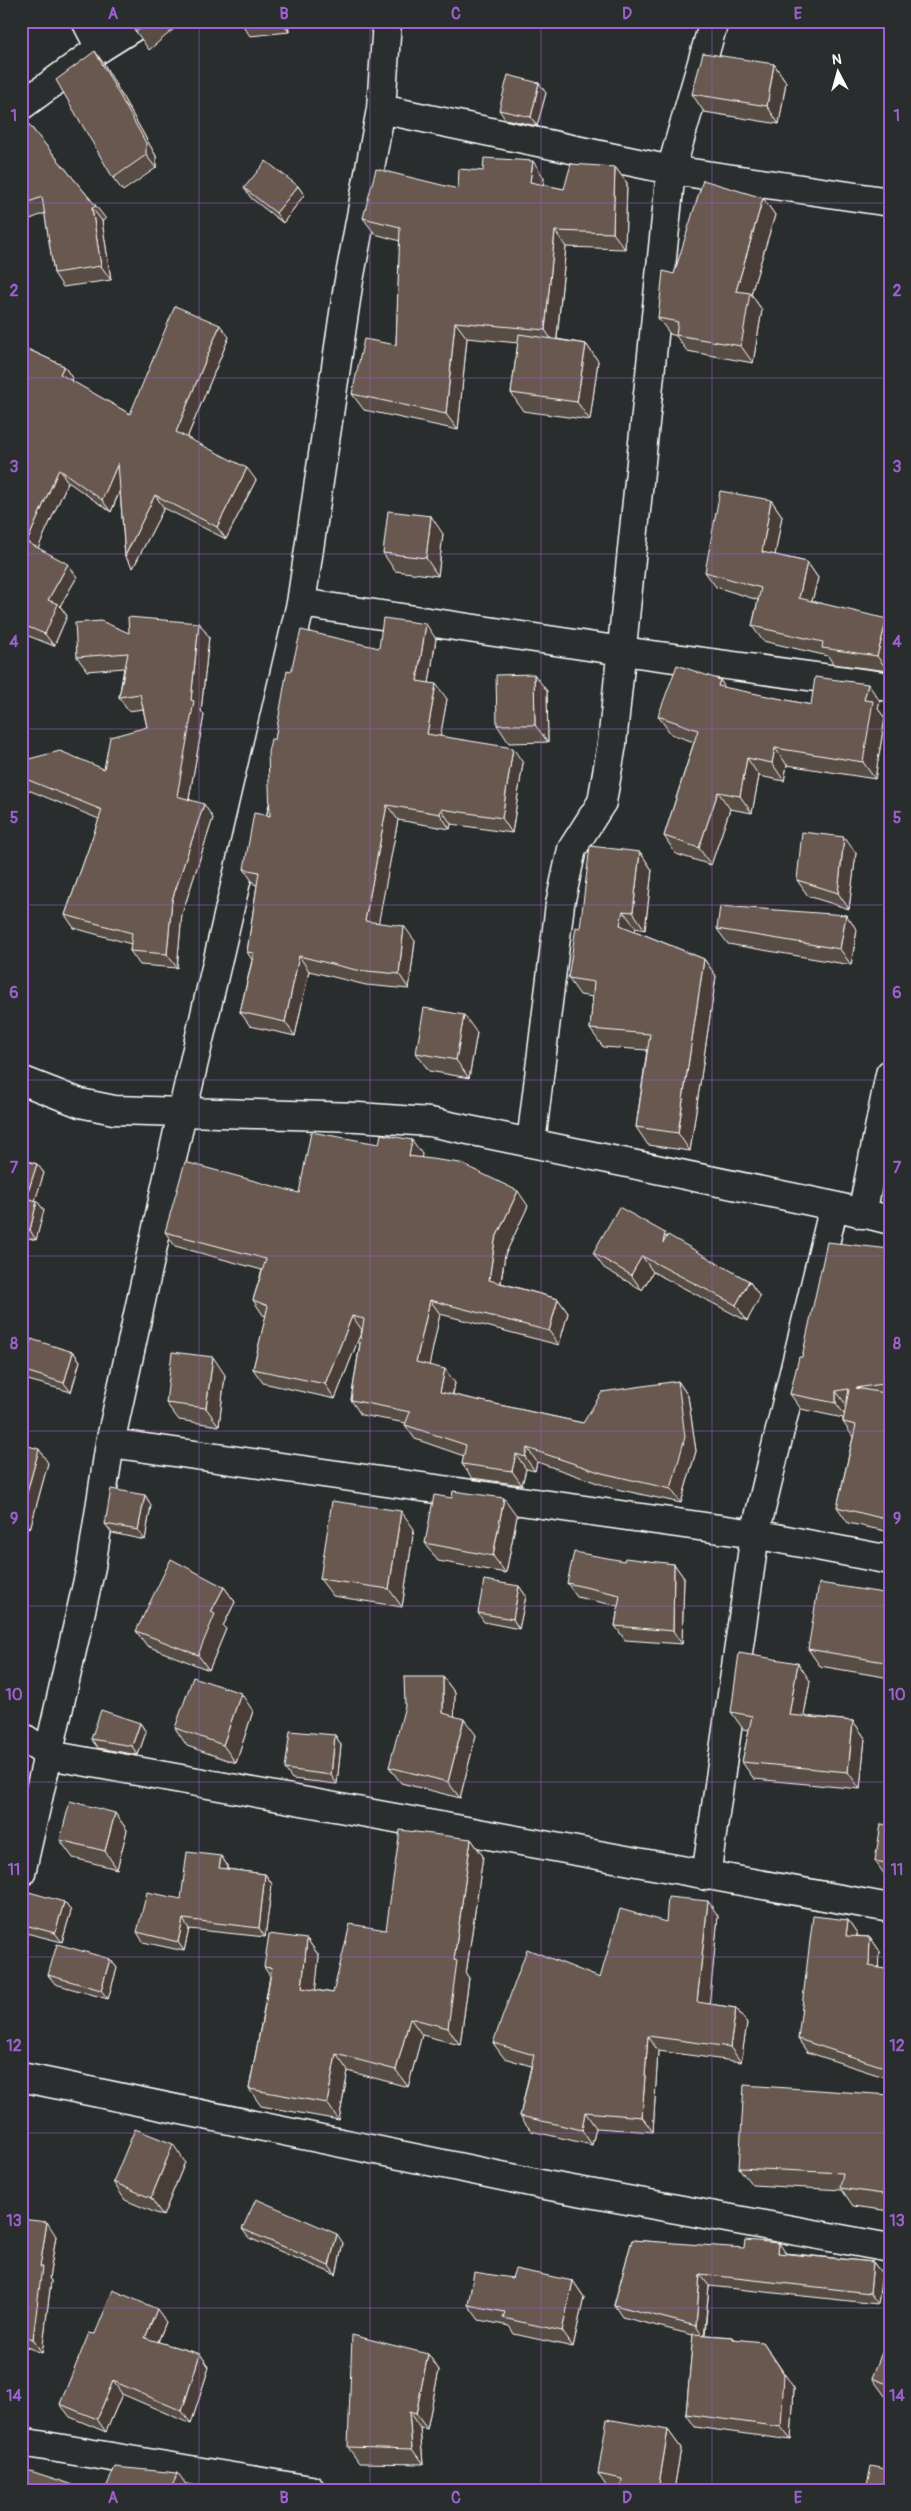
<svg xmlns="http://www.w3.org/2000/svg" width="911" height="2511" font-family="Pangolin,sans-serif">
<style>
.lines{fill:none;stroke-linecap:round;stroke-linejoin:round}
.minor-casing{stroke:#fff;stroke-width:31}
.minor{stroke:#2a2d2e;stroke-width:28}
.wall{fill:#594d44;stroke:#fff}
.shaded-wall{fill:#493e37;stroke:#fff}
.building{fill:#68594f;stroke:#fff}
.grid{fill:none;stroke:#9c61cf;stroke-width:1;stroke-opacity:0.55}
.neatline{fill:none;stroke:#9c61cf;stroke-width:2}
.grid-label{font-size:16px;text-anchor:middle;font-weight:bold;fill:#9c61cf}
</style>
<rect width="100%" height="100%" fill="#2a2d2e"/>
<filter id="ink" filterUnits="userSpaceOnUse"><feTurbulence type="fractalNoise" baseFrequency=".02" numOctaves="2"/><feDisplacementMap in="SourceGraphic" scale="10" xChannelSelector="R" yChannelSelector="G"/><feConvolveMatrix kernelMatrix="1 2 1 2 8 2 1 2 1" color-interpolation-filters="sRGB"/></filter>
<g filter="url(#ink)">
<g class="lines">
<!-- minor casing -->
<g class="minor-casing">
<path id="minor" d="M86,21L100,48
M21,106L100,48L143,21
M381,109L671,170L890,202
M301,603L622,651L890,687
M21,1080L80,1103L114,1110L358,1117L430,1122L834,1206L890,1220
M531,1143L560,904L572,849L602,802L612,744L671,170L714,21
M862,1214L890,1074
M110,1443L755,1534L890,1560
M21,1736L49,1755L890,1908
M21,1873L91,1567L110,1443L182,1113L301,603L348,286L381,109L387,21
M706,1876L755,1534L834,1206
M21,2077L545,2185L890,2248
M21,2442L311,2490"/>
</g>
<!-- minor -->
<use href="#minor" class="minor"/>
</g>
<!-- wall -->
<path class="wall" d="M131,21H180L181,23L149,50L130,23Z
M240,21H288L289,32L250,36Z
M554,21H566L565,23Z
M104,64L156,156V168L123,191L113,178Z
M774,64L786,82L779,124L704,112L692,94Z
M546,93L537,126L505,119L499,110Z
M21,115L96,206L106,219L102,221L111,280L63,287L54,273L45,213L21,223Z
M615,167L627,183L625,249L566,247L557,339L586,344L598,361L590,420L523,411L511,393L518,343L467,338L458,430L364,410L352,394L396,345L400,241L375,234L363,218L458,189L544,178L543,185L564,189Z
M298,186L304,195L283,223L251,198L244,188Z
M763,198L775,215L751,294L762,310L753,363L687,351L676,336L670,334L658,318L674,274Z
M229,337L187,438L256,480L226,539L164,508L133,568L125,556L120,491L111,512L68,482L38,548L77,577L60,606L67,616L54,646L21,633V346L64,366L72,378L71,381L130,414Z
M771,500L782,516L775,555L807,562L818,578L812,601L890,624V664L888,671L833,664L828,656L763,641L752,626L758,600L716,587L705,572Z
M443,534L438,576L395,571L383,553Z
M199,623L209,637L201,711L204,715L189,799L213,818L182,914L177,968L140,965L130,951L131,944L74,928L65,915L99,819L21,787V761L104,769L147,727L143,709L128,711L119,697L124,668L87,671L77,657L129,633Z
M436,639L429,683L447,699L440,737L523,763L512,833L451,824L450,829L398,820L378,923L415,941L409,989L366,985L309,971L295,1036L250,1026L240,1012L252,960L247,952L257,885L254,884L244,869L270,816L275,739L291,671L379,648Z
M720,680L725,688L811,705L880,701L878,709L885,718L875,779L787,765L784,781L759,776L752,813L730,809L711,865L676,854L664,836L694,742L671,734L658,716Z
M547,691L548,742L509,743L497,725Z
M640,852L652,870L645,930L636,928L635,931L704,959L716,976L690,1151L648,1145L636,1127L647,1050L603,1047L590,1029L593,997L580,995L568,978Z
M856,853L849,909L808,896L797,880Z
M846,915L857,930L851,965L728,944L717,929Z
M477,1033L469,1078L429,1071L416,1053Z
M422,1154L421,1158L528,1206L505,1255L501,1283L558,1299L568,1313L559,1345L440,1314L429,1365L455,1383L453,1395L583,1423L678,1381L688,1396L696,1451L681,1503L612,1488L537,1462L535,1471L526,1469L522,1485L472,1478L462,1464L464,1456L415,1439L405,1425L406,1423L361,1415L351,1400L362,1330L335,1399L263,1383L253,1369L266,1316L263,1315L253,1300L262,1270L175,1246L165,1232L299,1193Z
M21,1159L37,1164L44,1173L35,1200L44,1210L36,1240L21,1236Z
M667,1236L749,1281L760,1297L747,1321L653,1272L642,1290L604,1268L593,1253Z
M890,1249V1532L848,1523L837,1507L853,1437L843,1422V1418L801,1409L790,1394L802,1357Z
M73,1352L80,1361L71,1392L28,1380L22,1370Z
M225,1375L219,1426L179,1420L166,1403Z
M21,1444L48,1463L30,1529L28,1528L21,1542Z
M145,1495L151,1505L145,1540L112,1533L105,1524Z
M517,1516L506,1573L438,1561L425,1543Z
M414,1529L402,1607L333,1596L320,1579Z
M624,1561L674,1564L684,1578L682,1644L625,1640L615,1626L618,1606L577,1597L567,1583Z
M519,1586L526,1596L519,1629L484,1622L478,1613Z
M224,1587L235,1602L223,1626L226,1629L209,1670L147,1646L136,1631Z
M890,1594V1678L820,1666L808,1649Z
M443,1677L455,1693L454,1716L476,1735L460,1798L401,1783L389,1767Z
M810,1681L804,1716L853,1721L865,1738L860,1789L754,1779L742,1762L749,1730L743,1729L731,1712Z
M253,1711L236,1763L187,1746L175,1728Z
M140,1723L146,1732L138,1755L98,1748L91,1739Z
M335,1735L341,1745L337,1784L292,1779L285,1769Z
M115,1813L127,1830L117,1869L73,1858L60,1840Z
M890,1825V1878H887L875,1861Z
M471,1839L483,1856L466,1974L469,1978L460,2045L422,2035L408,2087L348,2071L339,2120L261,2106L249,2089L270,1976L264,1967L307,1939L319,1956L315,1990L333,1993L386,1930Z
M221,1856L227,1865V1869L265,1874L272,1884L265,1937L189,1929L184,1951L143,1942L137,1932L181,1899Z
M64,1902L71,1911L62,1942L26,1933L21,1926V1919Z
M718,1916L709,2004L736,2008L747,2023L741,2062L658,2051L653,2132L596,2128L592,2145L531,2131L520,2116L531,2066L504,2058L493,2043L600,1978L666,1922Z
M848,1920L857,1933V1936L870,1937L879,1950L878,1968L890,1970V2079L807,2052L798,2039Z
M110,1959L117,1968L108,1999L55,1984L48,1975Z
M890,2095V2211L853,2206L842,2190L752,2185L739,2168Z
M185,2162L163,2216L125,2200L113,2182Z
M21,2219L56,2236L49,2278L51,2281L42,2353L21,2345Z
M242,2229L343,2243L336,2275L249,2238Z
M632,2240L786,2253L873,2262L882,2274L878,2304L709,2286L705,2335L733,2337L735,2339L794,2388L791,2440L695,2427L686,2414L693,2335L622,2317L614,2305Z
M512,2278L573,2281L584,2297L573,2347L514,2334L509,2326L479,2320L468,2305Z
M166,2322L158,2342L200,2354L209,2367L191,2424L122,2394L106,2432L70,2417L60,2404L95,2334Z
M890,2343V2398L885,2396L872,2378Z
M428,2354L439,2370L427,2429L420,2428L423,2464L359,2463L348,2447Z
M668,2430L681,2448L674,2490H609L598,2474Z"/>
<!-- shaded-wall -->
<path class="shaded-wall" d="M282,21H288L289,32Z
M95,51L104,64L156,156V168L146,155Z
M774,64L786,82L779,124L767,106Z
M539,83L546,93L537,126L531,117Z
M533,161L544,178L542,199L530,182Z
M615,167L627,183L625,249L613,233Z
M298,186L304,195L283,223L276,213Z
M763,198L775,215L751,294L762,310L753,363L741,346L736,291Z
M92,208L102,221L111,280L101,266Z
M555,231L566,247L556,346L545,330Z
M455,322L467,338L458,430L446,414Z
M220,325L229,337L184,445L176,432Z
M586,344L598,361L590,420L577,402Z
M64,366L72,378L68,387L60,374Z
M118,463L126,475L111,512L102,500Z
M247,468L256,480L226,539L217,527Z
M59,469L68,482L35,555L27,542Z
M155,495L164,508L133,568L125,556Z
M771,500L782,516L773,567L762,552Z
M431,516L443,534L438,576L426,558Z
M807,562L818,578L809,613L799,598Z
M68,564L77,577L60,606L67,616L54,646L45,634L48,600Z
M887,619L890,624V664L888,671L877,656Z
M199,623L209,637L201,711L204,715L187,810L177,796L191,700Z
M426,624L436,639L427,696L417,681Z
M534,674L547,691L548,742L535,725Z
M720,680L732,698L718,686Z
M436,684L447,699L438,749L427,734Z
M868,684L880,701L878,709L885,718L875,779L863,762L864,700Z
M513,748L523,763L512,833L502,818Z
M775,748L787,765L784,781L772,763Z
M747,758L759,776L752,813L740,796Z
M718,792L730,809L711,865L699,848Z
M204,804L213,818L182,914L177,968L167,954L172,900Z
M387,805L398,820L376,936L365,921Z
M441,809L451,824L450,829L440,814Z
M844,837L856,853L849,909L838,893Z
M640,852L652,870L645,930L633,912Z
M21,853L24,857L21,862Z
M623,911L636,928L632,942L620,925Z
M846,915L857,930L851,965L840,949Z
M404,926L415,941L409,989L399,974Z
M299,956L309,971L295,1036L285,1022Z
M704,959L716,976L690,1151L678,1133Z
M464,1015L477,1033L469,1078L456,1060Z
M412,1140L422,1154L419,1171L409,1156Z
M37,1164L44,1173L33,1207L26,1198Z
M518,1191L528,1206L505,1255L499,1294L489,1280L495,1240Z
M37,1201L44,1210L36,1240L30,1230Z
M642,1256L653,1272L642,1290L631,1275Z
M749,1281L760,1297L747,1321L736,1305Z
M558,1299L568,1313L559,1345L549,1331Z
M430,1300L440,1314L427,1376L416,1362Z
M352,1316L362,1330L335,1399L325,1384Z
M73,1352L80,1361L71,1392L64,1383Z
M213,1357L225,1375L219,1426L206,1408Z
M445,1369L455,1383L450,1406L440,1392Z
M678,1381L688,1396L696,1451L681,1503L671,1489Z
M836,1391L847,1406V1418L836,1403Z
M527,1448L537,1462L535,1471L525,1457Z
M39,1449L48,1463L30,1529L21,1516V1514Z
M516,1454L526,1469L522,1485L512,1471Z
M145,1495L151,1505L145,1540L138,1530Z
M504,1498L517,1516L506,1573L493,1556Z
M890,1499V1525L885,1519Z
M401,1511L414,1529L402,1607L389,1589Z
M21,1518L28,1528L21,1542Z
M674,1564L684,1578L682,1644L673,1631Z
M519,1586L526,1596L519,1629L513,1619Z
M224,1587L235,1602L223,1626L226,1629L209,1670L198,1655L211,1612Z
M798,1663L810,1681L801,1732L789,1715Z
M443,1677L455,1693L454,1730L443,1713Z
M241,1693L253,1711L236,1763L223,1745Z
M464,1719L476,1735L460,1798L448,1782Z
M853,1721L865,1738L860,1789L848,1772Z
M140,1723L146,1732L138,1755L132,1746Z
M335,1735L341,1745L337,1784L331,1775Z
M115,1813L127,1830L117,1869L105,1851Z
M471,1839L483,1856L466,1974L469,1978L460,2045L448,2028L454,1960Z
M221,1856L227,1865L226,1878L219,1868Z
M265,1874L272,1884L265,1937L259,1928Z
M708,1901L718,1916L708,2018L697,2002Z
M64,1902L71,1911L62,1942L55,1933Z
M183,1919L189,1929L184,1951L178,1942Z
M848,1920L857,1933L856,1949L846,1936Z
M870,1937L879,1950L878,1979L869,1966Z
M307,1939L319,1956L314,2005L302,1988Z
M110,1959L117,1968L108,1999L101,1990Z
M736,2008L747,2023L741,2062L730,2047Z
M410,2018L422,2035L408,2087L396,2070Z
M648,2036L658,2051L653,2132L642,2117Z
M336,2054L348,2071L339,2120L327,2103Z
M585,2112L596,2128L592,2145L582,2130Z
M173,2144L185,2162L163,2216L151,2198Z
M47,2222L56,2236L49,2278L51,2281L42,2353L33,2339L40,2267Z
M337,2234L343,2243L336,2275L329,2266Z
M779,2243L787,2255L778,2253Z
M873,2262L882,2274L878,2304L870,2293Z
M700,2274L709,2286L704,2338L696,2326Z
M573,2281L584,2297L573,2347L562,2331Z
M157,2309L166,2322L154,2351L145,2338Z
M763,2342L794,2388L791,2440L781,2427Z
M200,2354L209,2367L191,2424L182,2411Z
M428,2354L439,2370L427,2429L416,2414Z
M113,2381L122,2394L106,2432L97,2419Z
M409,2412L420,2428L423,2464L412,2449Z
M668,2430L681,2448L674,2490H658Z
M178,2473L189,2489V2490H170Z"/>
<!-- building -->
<path class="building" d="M131,21H150L136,32L130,23Z
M95,51L146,143V155L113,178L56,80Z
M703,53L774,64L767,106L692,94Z
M508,75L539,83L531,117L499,110Z
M21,115L96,206L92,208L101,266L54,273L42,197L21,205Z
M484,158L533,161L530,182L564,189L571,164L615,167L613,233L555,231L545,330L455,322L446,414L352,394L364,339L396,345L400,227L363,218L376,169L458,189L459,169L483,171Z
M266,161L298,186L276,213L244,188Z
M703,180L763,198L736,291L750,293L741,346L676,335L678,322L658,318L663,271L674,274Z
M175,306L220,325L176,432L247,468L217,527L155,495L125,556L118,463L102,500L59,469L27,542L68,564L48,600L58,604L45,634L21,624V346L64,366L60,374L130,414Z
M519,334L586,344L577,402L511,393Z
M720,491L771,500L762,552L807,562L799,598L887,619L877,656L822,648L823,642L752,626L761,588L705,572Z
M388,511L431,516L426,558L383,553Z
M128,617L199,623L191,700L194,701L177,796L204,804L172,900L167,954L130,951L132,933L65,915L102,810L21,777V761L60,751L104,769L110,737L147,727L140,694L119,697L128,653L77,657L75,623L101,621L129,633Z
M383,618L426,624L417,681L436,684L427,734L513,748L502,818L441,809L440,814L387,805L365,921L404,926L399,974L356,970L299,956L285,1022L240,1012L254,953L247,952L259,872L244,869L254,813L270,816L268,752L271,739H275L287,670L291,671L301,630L379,648Z
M677,665L720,680L718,686L811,705L815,677L868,684L864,700L873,701L863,762L775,748L772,763L747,758L740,796L718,792L699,848L664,836L698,730L658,716Z
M534,674L535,725H497L496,675Z
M802,832L844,837L838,893L797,880Z
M590,846L640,852L633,912L623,911L620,925L704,959L678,1133L636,1127L650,1034L590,1029L594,982L568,978L576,927L580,928Z
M720,906L846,915L840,949L717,929Z
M424,1008L464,1015L456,1060L416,1053Z
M311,1132L379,1144L381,1134L412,1140L409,1156L460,1163L518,1191L495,1240L489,1280L558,1299L549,1331L430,1300L416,1362L445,1369L440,1392L583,1423L602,1392L678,1381L685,1437L671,1489L602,1473L527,1448L525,1457L516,1454L512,1471L462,1464L466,1445L405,1425L410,1412L351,1400L364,1319L352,1316L325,1384L253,1369L268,1306L253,1300L266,1259L165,1232L185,1162L299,1193Z
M21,1159L37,1164L26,1198L37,1201L30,1230L21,1228Z
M619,1207L665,1233L663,1243L668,1235L749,1281L736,1305L642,1256L631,1275L593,1253Z
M827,1242L890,1249V1383L856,1388L890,1394V1499L885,1519L837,1507L856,1425L843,1422L849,1389L836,1391V1403L790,1394L799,1357H802Z
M31,1339L73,1352L64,1383L22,1370Z
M172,1352L213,1357L206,1408L166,1403Z
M21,1444L39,1449L21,1514Z
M111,1489L145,1495L138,1530L105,1524Z
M453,1491L504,1498L493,1556L425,1543L434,1495L452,1498Z
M332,1501L401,1511L389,1589L320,1579Z
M574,1552L624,1561L625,1558L674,1564L673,1631L615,1626L620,1595L567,1583Z
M171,1559L224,1587L211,1612L215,1614L198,1655L136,1631Z
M484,1580L519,1586L513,1619L478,1613Z
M819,1583L890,1594V1663L808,1649Z
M739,1653L798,1663L789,1715L853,1721L848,1772L742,1762L752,1716L731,1712Z
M193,1677L241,1693L223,1745L175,1728Z
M404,1677H443V1713L464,1719L448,1782L389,1767L405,1706Z
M101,1710L140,1723L132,1746L91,1739Z
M290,1731L335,1735L331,1775L285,1769Z
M70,1801L115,1813L105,1851L60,1840Z
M881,1824L890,1825V1864L875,1861Z
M400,1830L471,1839L454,1960L457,1961L448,2028L410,2018L396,2070L336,2054L327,2103L249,2089L272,1968L264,1967L269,1934L307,1939L302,1988L333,1993L350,1924L386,1930Z
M187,1852L221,1856L219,1868L265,1874L259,1928L183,1919L178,1942L137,1932L147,1892L181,1899Z
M29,1892L64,1902L55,1933L21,1924V1919Z
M668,1897L708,1901L697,2002L736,2008L730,2047L648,2036L642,2117L585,2112L582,2130L520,2116L534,2055L493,2043L527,1949L600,1978L620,1909L666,1922Z
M813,1916L848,1920L846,1936L870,1937L869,1966L890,1970V2069L798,2039Z
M57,1944L110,1959L101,1990L48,1975Z
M744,2085L890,2095V2195L840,2188L843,2173L739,2168Z
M135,2129L173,2144L151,2198L113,2182Z
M256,2199L337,2234L329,2266L242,2229Z
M21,2219L47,2222L40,2267H42L33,2339L21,2335Z
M632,2240L744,2248L745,2240L779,2243L778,2253L873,2262L870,2293L700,2274L696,2326L614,2305Z
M515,2269L573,2281L562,2331L503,2318L505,2312L468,2305L474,2272L512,2278Z
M113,2290L157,2309L145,2338L200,2354L182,2411L113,2381L97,2419L60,2404L89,2333L95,2334Z
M693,2334L733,2337V2339L763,2342L784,2374L781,2427L686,2414Z
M352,2335L428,2354L416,2414L409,2412L412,2449L348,2447Z
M886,2342L890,2343V2385L872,2378Z
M607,2419L668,2430L658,2490H636L621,2487L622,2479L598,2474Z
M871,2466L890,2470V2490H866Z
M115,2467L178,2473L170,2490H105Z
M21,2468L89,2490H21Z"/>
</g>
<!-- grid -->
<path class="grid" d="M199,21V2490M370,21V2490M541,21V2490M712,21V2490M21,203H890M21,378H890M21,554H890M21,729H890M21,905H890M21,1080H890M21,1256H890M21,1431H890M21,1606H890M21,1782H890M21,1957H890M21,2133H890M21,2308H890"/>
<!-- margin -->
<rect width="911" height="2511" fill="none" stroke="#2a2d2e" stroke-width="55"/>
<!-- north arrow -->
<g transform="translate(838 72) rotate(354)" stroke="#2a2d2e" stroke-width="4" paint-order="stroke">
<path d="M0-4L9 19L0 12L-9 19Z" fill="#ffffff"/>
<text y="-8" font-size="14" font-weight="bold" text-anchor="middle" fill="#ffffff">N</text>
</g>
<rect x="28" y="28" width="856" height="2456" class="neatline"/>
<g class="grid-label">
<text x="113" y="19">A</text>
<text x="284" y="19">B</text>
<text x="456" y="19">C</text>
<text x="627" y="19">D</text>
<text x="798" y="19">E</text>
<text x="14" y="121">1</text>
<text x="897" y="121">1</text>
<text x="14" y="296">2</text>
<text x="897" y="296">2</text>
<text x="14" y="472">3</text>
<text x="897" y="472">3</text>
<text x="14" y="647">4</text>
<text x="897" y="647">4</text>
<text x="14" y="823">5</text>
<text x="897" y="823">5</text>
<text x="14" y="998">6</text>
<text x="897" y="998">6</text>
<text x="14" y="1173">7</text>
<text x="897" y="1173">7</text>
<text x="14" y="1349">8</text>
<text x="897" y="1349">8</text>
<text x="14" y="1524">9</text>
<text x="897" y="1524">9</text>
<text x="14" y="1700">10</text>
<text x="897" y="1700">10</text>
<text x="14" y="1875">11</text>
<text x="897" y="1875">11</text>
<text x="14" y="2051">12</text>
<text x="897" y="2051">12</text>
<text x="14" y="2226">13</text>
<text x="897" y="2226">13</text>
<text x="14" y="2401">14</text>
<text x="897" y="2401">14</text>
<text x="113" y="2503">A</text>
<text x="284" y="2503">B</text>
<text x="456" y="2503">C</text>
<text x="627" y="2503">D</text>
<text x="798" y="2503">E</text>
</g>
</svg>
